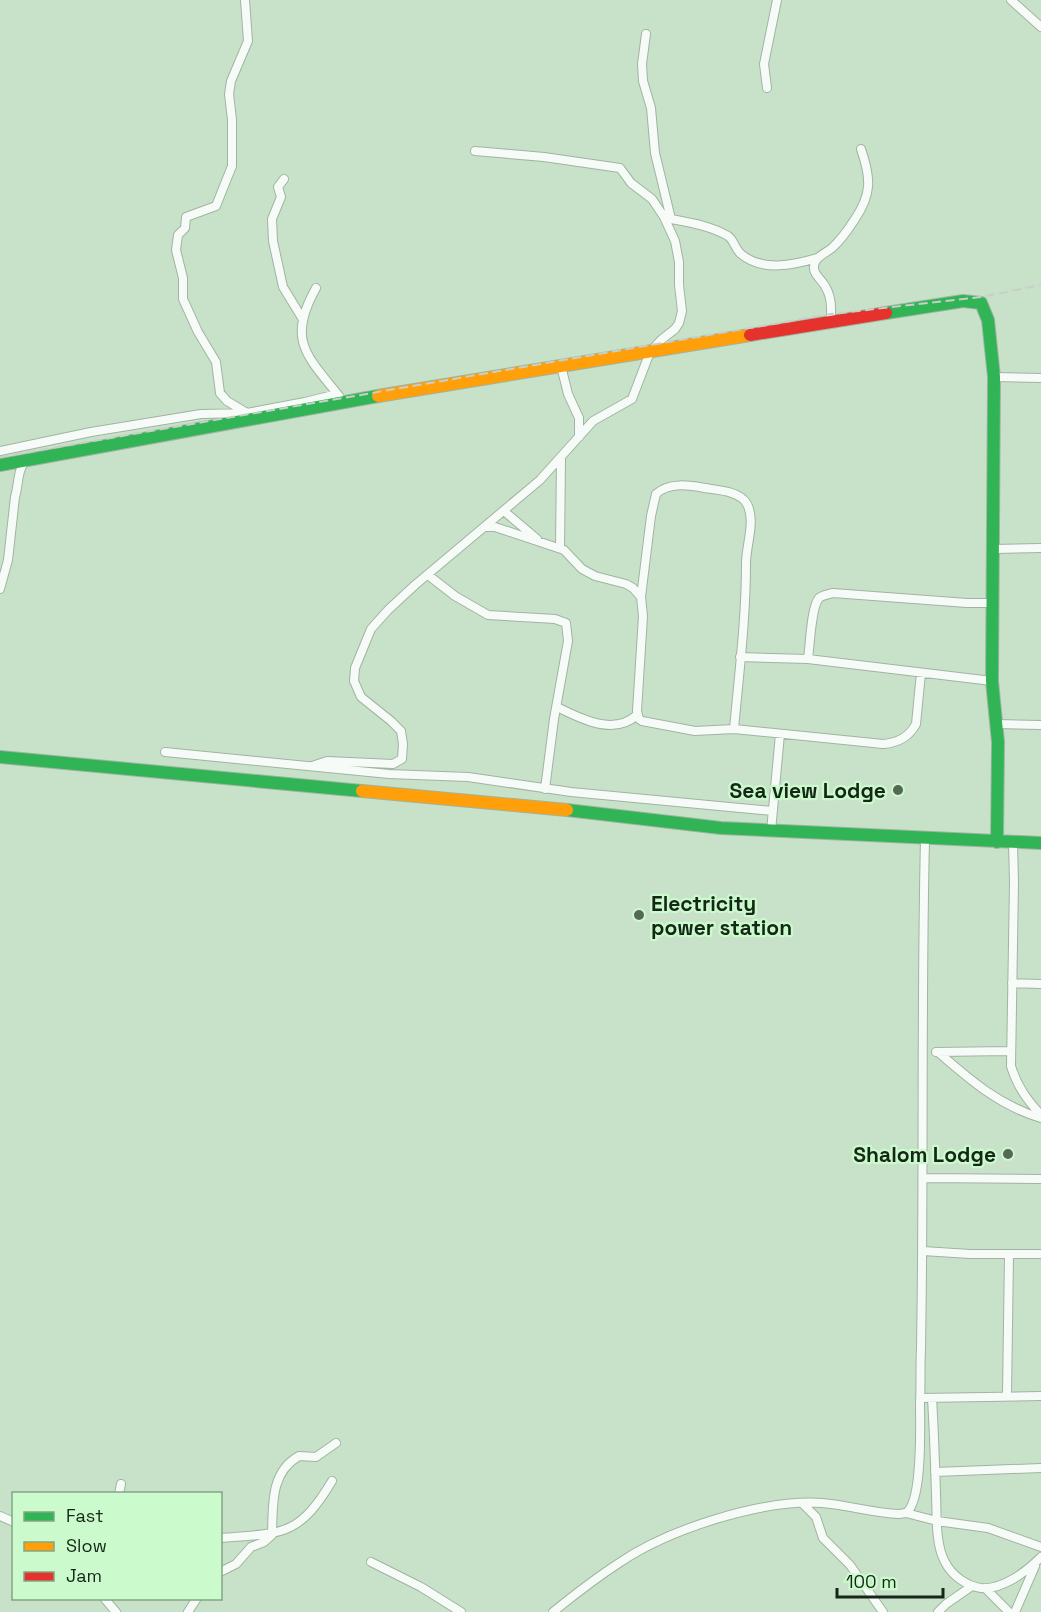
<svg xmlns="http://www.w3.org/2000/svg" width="1041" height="1612" font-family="'Space Grotesk',sans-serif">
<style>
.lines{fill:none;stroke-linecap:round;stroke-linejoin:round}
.street-casing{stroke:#a0b4a1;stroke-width:10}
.fast-casing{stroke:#a0b4a1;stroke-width:14}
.slow-casing{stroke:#a0b4a1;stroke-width:14}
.jam-casing{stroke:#a0b4a1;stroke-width:14}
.street{stroke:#f7fbf7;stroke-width:8}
.fast{stroke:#30b455;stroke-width:12}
.slow{stroke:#ff9f0a;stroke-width:12}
.jam{stroke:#e5322d;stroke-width:12}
.rail{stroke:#c8cfc8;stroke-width:2;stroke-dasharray:9 4.5;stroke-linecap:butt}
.poi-dot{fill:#546855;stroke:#cbfacc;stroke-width:2}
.labels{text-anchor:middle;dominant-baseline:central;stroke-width:4.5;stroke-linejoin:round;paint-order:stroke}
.poi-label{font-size:21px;font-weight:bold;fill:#152716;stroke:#cbfacc;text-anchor:end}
</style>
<rect width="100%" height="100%" fill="#c8e2ca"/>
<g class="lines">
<!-- street casing -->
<g class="street-casing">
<path id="street" d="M245,0L248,41L231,81L229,94L232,120V166L216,206L186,217L185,228L178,235L176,250L183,278V299L198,332L216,362L220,393L227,401L247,413
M1011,0L1041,27
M646,34L642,64L643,81L651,108L655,153L671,219
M767,88L764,64L777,0
M284,179L278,187L281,197L272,219L273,241L283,287L302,318
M666,218C686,222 709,225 728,236C734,240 735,249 741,254C762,272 794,265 817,258
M316,288C287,340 306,355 339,396
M830,322C832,310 832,297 825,286C822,280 813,274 814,267C814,257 826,253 832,248C842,239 848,230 855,219C872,194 871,178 861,149
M561,366L568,394L579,418V437
M994,377L1041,378
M0,451L91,432L201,414L247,413L305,402L337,394
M504,511L537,539
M487,527H495L564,550L582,569L595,576L626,584L633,588L641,597L643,616L637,711L639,719L642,721L695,731L734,729L883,744C898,743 909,737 916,724L921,673
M560,548L561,459
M994,549L1041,548
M428,575L455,596L488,615L555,619L566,623L568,641L554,719L545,789
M0,589L8,560L15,497C19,484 17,470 26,460
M641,597L651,516L656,494C669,482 689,485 705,488C717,490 740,491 747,504C756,521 746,545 746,563C746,619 739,674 734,729
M740,657L808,659L992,681
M808,659C810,646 811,607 819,598C823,595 828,594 833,593L967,603H994
M557,707C581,719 614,736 637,715
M996,724L1041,725
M165,752L389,774L468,777L571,792L773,811
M312,766L327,761L393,764L402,759L403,744L401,731L391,721L361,697L354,681L355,668L371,629L388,610L415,585L540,480L593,421L632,399L650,352L661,340L675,329L679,323L682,311L679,285V262L675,241L664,217L652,199L631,183L620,168L544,157L475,151
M771,831L780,734
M1013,843L1014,882L1011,1066C1017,1086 1027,1100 1041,1115
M1012,983L1041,984
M936,1052L1010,1051
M938,1052C970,1080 1000,1106 1041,1118
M923,1178L1041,1179
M923,1251L970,1254H1041
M1007,1395L1009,1255
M921,1398L1041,1396
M932,1398C934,1430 935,1462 936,1494C937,1515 935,1544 945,1562C952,1576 967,1586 981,1588C1003,1590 1027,1571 1041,1557
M935,1472L1041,1468
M119,1494L121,1484
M803,1504L816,1517L823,1538L850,1565L883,1612
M906,1513L937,1521L988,1528L1041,1547
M0,1516L14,1522
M220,1538C281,1533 298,1538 332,1481
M371,1562L421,1587L461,1612
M220,1572L236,1564L251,1547L264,1542L272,1535C273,1506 270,1472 299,1456L316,1457L336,1443
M985,1588L1009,1612
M104,1598L116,1612
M188,1612L197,1598
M553,1612C574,1595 596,1578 619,1563C669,1529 762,1499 822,1503C848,1505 873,1513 899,1514L906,1513C923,1501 920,1425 920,1403C921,1385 920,1366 921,1348C924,1178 921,1008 925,839
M938,1612L946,1604L972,1586
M1015,1612L1035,1566"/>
</g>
<!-- fast casing -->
<g class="fast-casing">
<path id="fast" d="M886,313L963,301L981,303L988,320L994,377L992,681L998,742L997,842
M0,465L378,396
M0,757L362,791
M567,810L721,828L1041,843"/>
</g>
<!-- slow casing -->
<g class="slow-casing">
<path id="slow" d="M378,396L750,335
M362,791L567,810"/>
</g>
<!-- jam casing -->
<g class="jam-casing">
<path id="jam" d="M750,335L886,313"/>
</g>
<!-- street -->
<use href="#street" class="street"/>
<!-- fast -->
<use href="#fast" class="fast"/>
<!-- slow -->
<use href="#slow" class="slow"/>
<!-- jam -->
<use href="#jam" class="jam"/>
<!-- rail -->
<path class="rail" d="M0,457L831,314L981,297L1041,285"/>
</g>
<!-- markers -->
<g class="poi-dot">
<circle cx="898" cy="790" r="6"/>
<circle cx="639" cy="915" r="6"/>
<circle cx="1008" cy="1154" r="6"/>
</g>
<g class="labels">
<!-- poi labels -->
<g class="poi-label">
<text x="886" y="790">Sea view Lodge</text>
<text x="651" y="903" text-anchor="start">Electricity<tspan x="651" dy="24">power station</tspan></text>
<text x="996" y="1154">Shalom Lodge</text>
</g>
</g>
<!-- legend -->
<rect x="12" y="1492" width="210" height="108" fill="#cbfacc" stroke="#82a683" stroke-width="1.5"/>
<rect x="24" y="1512" width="30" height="9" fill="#30b455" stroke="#82a683" stroke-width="1.5"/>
<text x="66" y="1522" font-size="18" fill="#152716">Fast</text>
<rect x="24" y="1542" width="30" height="9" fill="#ff9f0a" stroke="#82a683" stroke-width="1.5"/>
<text x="66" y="1552" font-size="18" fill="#152716">Slow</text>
<rect x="24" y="1572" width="30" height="9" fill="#e5322d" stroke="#82a683" stroke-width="1.5"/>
<text x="66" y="1582" font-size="18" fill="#152716">Jam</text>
<!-- scale -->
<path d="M837 1588v9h106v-9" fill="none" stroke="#152716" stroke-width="3"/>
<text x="846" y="1588" font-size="18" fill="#152716" stroke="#cbfacc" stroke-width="4.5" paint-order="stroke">100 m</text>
</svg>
